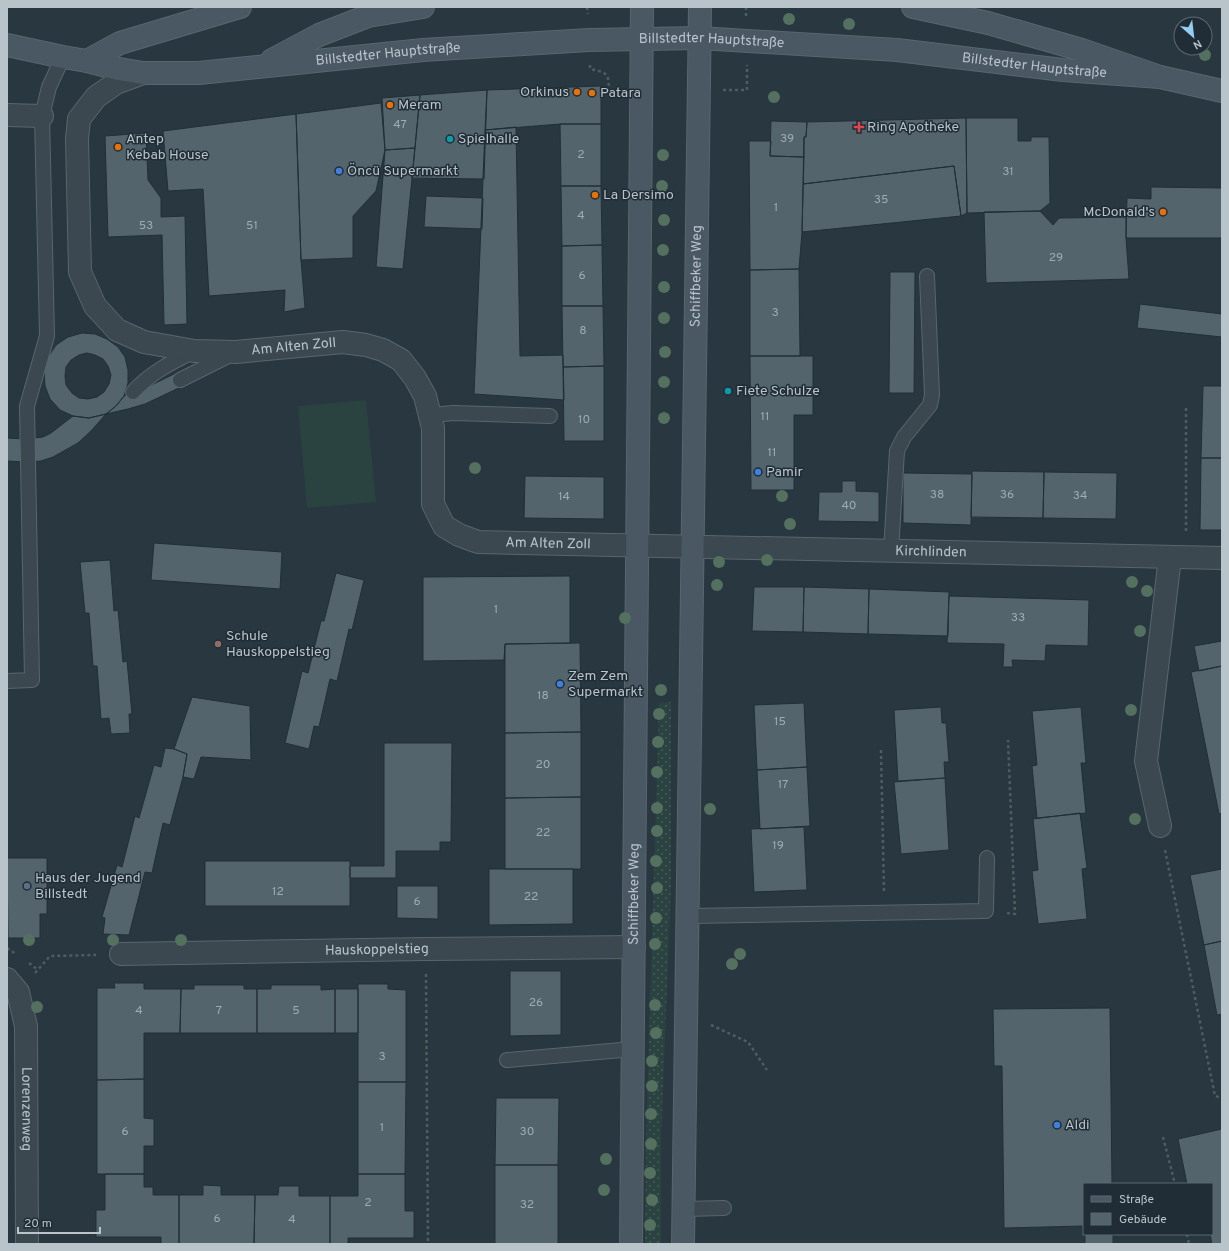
<svg xmlns="http://www.w3.org/2000/svg" width="1229" height="1251" font-family="Overpass,sans-serif">
<style>
.grass{fill:url(#grass-dots)}
.pitch{fill:#2b4340}
.building{fill:#53646d;stroke:#222f38;fill-rule:evenodd}
.lines{fill:none;stroke-linecap:round;stroke-linejoin:round}
.lane-casing{stroke:#59666d;stroke-width:16}
.street-casing{stroke:#59666d;stroke-width:24}
.secondary-casing{stroke:#59666d;stroke-width:24}
.path{stroke:#4a5f5e;stroke-width:2.5;stroke-dasharray:3 3;stroke-linecap:butt}
.lane{stroke:#3c4850;stroke-width:14}
.street{stroke:#3c4850;stroke-width:22}
.secondary{stroke:#4a5863;stroke-width:22}
.tree{fill:#54705f}
.food-dot{fill:#e8710a;stroke:#202d36;stroke-width:1.5}
.health-dot{fill:#e0444e;stroke:#202d36;stroke-width:1.5}
.culture-dot{fill:#0f9aa8;stroke:#202d36;stroke-width:1.5}
.shop-dot{fill:#3f7fe0;stroke:#202d36;stroke-width:1.5}
.education-dot{fill:#8d6e63;stroke:#202d36;stroke-width:1.5}
.service-dot{fill:#5c6f8a;stroke:#202d36;stroke-width:1.5}
.labels{text-anchor:middle;dominant-baseline:central;stroke-width:3;stroke-linejoin:round;paint-order:stroke}
.number-label{font-size:12px;fill:#9fabb3}
.street-label{font-size:14px;fill:#b8c3ca;stroke:#202d36}
.poi-label{font-size:14px;fill:#b8c3ca;stroke:#202d36;text-anchor:start}
</style>
<defs>
<pattern id="grass-dots" width="8" height="8" patternUnits="userSpaceOnUse"><rect width="8" height="8" fill="#2b4340"/><path d="M2 2h.1M6 6h.1" fill="none" stroke="#485c5a" stroke-width="1.8" stroke-linecap="round"/></pattern>
</defs>
<rect width="100%" height="100%" fill="#283740"/>
<!-- grass -->
<path class="grass" d="M671,702V885L661,1138V1244H645L646,1143L659,703Z"/>
<!-- pitch -->
<path class="pitch" d="M366,400L376,502L307,508L298,406Z"/>
<!-- building -->
<path class="building" d="M601,86V124H560L485,130L487,90Z
M487,90L484,179L412,178L420,95Z
M420,95L415,148L385,150L382,98Z
M381,103L385,150L376,191L353,216V258L301,260L296,114Z
M296,114L301,260L305,308L284,312L285,290L209,296L203,189L168,191L163,131Z
M966,118H1018V141H1031V137H1049L1050,203L1040,211L967,213Z
M966,118L967,213L961,216L954,166L803,184L804,137H806L807,122Z
M771,121L807,122L806,137H804V157L770,156Z
M560,124H601V186H561Z
M516,127L520,356L563,355L564,400L474,394L485,130Z
M146,133L148,180L161,198V217L185,216L187,324L164,325L162,235L108,237L105,136Z
M749,141H771L770,156L804,157L802,232L799,269L750,270Z
M415,148L403,269L376,267L385,150Z
M954,166L961,216L802,232L803,184Z
M561,186H601L602,245L562,246Z
M1151,187L1222,188V238H1126L1127,198L1151,199Z
M426,196L483,198L482,229L424,227Z
M1040,211L1053,225L1059,218L1126,217V238L1129,279L986,283L984,212Z
M602,245L603,306H562V246Z
M799,269L800,356H750V270Z
M890,272H915L914,393H889Z
M1140,304L1222,314V337L1137,328Z
M562,306H603L604,366L563,367Z
M82,333L95,334L107,339L118,347L125,357L128,370V383L124,396L116,406L106,414L89,418L73,416L60,410L50,399L45,386L44,371L48,357L56,345L68,337ZM87,353L95,355L103,359L108,366L111,375L109,384L104,392L97,397L88,399L79,398L72,393L66,385L65,376L66,367L71,360L79,355Z
M750,356H813V415H794V490H751Z
M604,366V441H564L563,367Z
M176,373L183,386L145,404L128,409L106,414L116,406L124,396L139,391Z
M1203,386H1222V458H1201Z
M106,414L91,431L78,443L53,457L41,461L25,462L7,461V438L24,439L43,437L51,433L73,416L89,418Z
M1201,458H1222V530H1200Z
M972,471L1044,472L1043,518L971,517Z
M1044,472L1117,473L1116,519L1043,518Z
M903,473L972,474L971,525L903,523Z
M525,476L604,477V519L524,518Z
M842,481H856V491L879,492V522L818,521L819,492H842Z
M154,543L282,552L280,589L151,580Z
M110,560L114,611L118,610L123,662L127,661L132,714H129L130,733L111,734L109,718L101,719L97,666H93L89,613H85L80,562Z
M336,573L364,580L352,630L349,629L337,681L330,679L319,727L314,726L309,749L285,743L302,671L308,673L321,621H324Z
M570,576V643L505,644L504,660L423,661V577Z
M754,587H804L803,632L752,631Z
M804,587L869,589L868,634L803,632Z
M869,589L949,592L948,636L868,634Z
M949,596L1089,600L1088,646L1046,645L1045,661L1012,660L1013,667H1003L1004,644L947,643Z
M1222,641V666L1199,671L1194,646Z
M580,643L581,732L505,733V644Z
M1222,666V813L1219,814L1191,672Z
M192,697L250,706L251,760L201,757L194,779L183,777L187,754L174,749Z
M804,703L807,767L757,770L754,705Z
M941,707L942,723H946L949,762H944L945,778L898,781L894,710Z
M1081,707L1086,763H1081L1086,813L1037,818L1032,766L1037,765L1032,711Z
M581,732V797L505,798V733Z
M384,743H452L451,842H440V851H396V878H350V866H384Z
M165,748L174,749L187,754L183,777L170,825L163,823L152,873L145,872L129,935L103,934L105,918L102,917L117,865L122,867L135,816L139,818L154,765L161,767Z
M807,767L810,826L760,829L757,770Z
M945,778L949,850L901,854L894,782Z
M581,797V869H505V798Z
M1080,813L1087,868L1082,869L1087,919L1038,924L1032,871L1038,870L1033,819Z
M804,827L807,890L754,892L751,829Z
M7,858H47V914H40V938H8Z
M205,861H350V906H205Z
M489,869H573V924L489,925Z
M1222,869V941L1204,945L1190,875Z
M397,886H438V919L397,918Z
M1222,941V1014L1217,1015L1204,945Z
M510,971H561V1035L510,1036Z
M114,983H144V989H181L180,1033H144V1079L97,1080V988H115Z
M358,984H388V989L406,990V1082H358Z
M194,985H244V989H257V1033H180L181,989H194Z
M271,985H321V990L335,989V1033H257V989H271Z
M335,989H358V1033H335Z
M1110,1008L1112,1184H1084V1226L1004,1228L1002,1066H994L993,1009Z
M144,1079V1118L154,1119V1146H144V1174H97V1080Z
M358,1082H406L405,1174H358Z
M496,1098H559L558,1165H495Z
M1222,1129V1244H1212L1210,1234H1212V1184H1187L1178,1139Z
M495,1165H558V1244H495Z
M105,1174H144V1187H153V1195H179V1244H161V1237H96V1210H105Z
M358,1174H405V1211H414V1238H348V1244H330V1196H358Z
M203,1185L221,1186V1195H255L254,1244H179V1195H203Z
M279,1186H299V1196H330V1244H254L255,1195H278Z
M1085,1234H1113V1244H1085Z"/>
<g class="lines">
<!-- lane casing -->
<g class="lane-casing">
<path id="lane" d="M180,380L232,354
M133,392C150,373 172,362 194,351
M430,415L454,413L550,416
M891,551L897,451L904,437L930,405L932,395L927,276
M7,681L32,680L27,406L47,336L42,116L49,87L63,57
M688,916L986,911L987,858
M507,1060L633,1049
M684,1209L724,1208"/>
</g>
<!-- street casing -->
<g class="street-casing">
<g id="street">
<path id="s1" d="M143,73L116,83L96,97L79,119L77,139L80,272L95,306L117,330L144,342L194,351L236,352L343,342L366,345L383,350L401,360L415,378L425,396L433,428V504L444,526L459,535L478,542L1222,558"/>
<path d="M7,115L42,116"/>
<path d="M1160,826L1146,761L1170,557"/>
<path id="s2" d="M121,954L426,949L634,947"/>
<path id="s3" d="M7,979L18,992L26,1026L27,1244"/>
</g>
</g>
<!-- secondary casing -->
<g class="secondary-casing">
<g id="secondary">
<path d="M913,7L988,23L1082,50L1160,77L1222,91"/>
<path id="s4" d="M7,45L63,57L87,61L119,69L143,73H199L423,50L589,40L699,38L897,50L1063,70L1160,77"/>
<path d="M272,60L319,35L368,16L423,7"/>
<path d="M87,61L120,43L240,7"/>
<path id="s5" d="M631,1244L642,7"/>
<path id="s6" d="M683,1244L700,7"/>
</g>
</g>
<!-- path -->
<path class="path" d="M587,7L588,14
M746,16V7
M590,65V69C611,73 608,75 609,95L617,94
M723,90H747V65
M1186,408V533
M881,750L884,892
M1165,850L1215,1096L1222,1098
M1007,913L1015,914L1008,740
M7,948L16,954
M29,963L38,970
M35,973L50,956L96,955
M426,974L428,1244
M711,1025L748,1042L767,1070
M1163,1137L1175,1184
M1187,1234L1189,1244"/>
<!-- lane -->
<use href="#lane" class="lane"/>
<!-- street -->
<use href="#street" class="street"/>
<!-- secondary -->
<use href="#secondary" class="secondary"/>
</g>
<!-- trees -->
<g class="tree">
<circle cx="789" cy="19" r="6"/>
<circle cx="849" cy="24" r="6"/>
<circle cx="1205" cy="55" r="6"/>
<circle cx="774" cy="97" r="6"/>
<circle cx="663" cy="155" r="6"/>
<circle cx="662" cy="186" r="6"/>
<circle cx="664" cy="220" r="6"/>
<circle cx="663" cy="250" r="6"/>
<circle cx="664" cy="287" r="6"/>
<circle cx="664" cy="318" r="6"/>
<circle cx="665" cy="352" r="6"/>
<circle cx="664" cy="382" r="6"/>
<circle cx="664" cy="418" r="6"/>
<circle cx="475" cy="468" r="6"/>
<circle cx="782" cy="496" r="6"/>
<circle cx="790" cy="524" r="6"/>
<circle cx="767" cy="560" r="6"/>
<circle cx="719" cy="562" r="6"/>
<circle cx="1132" cy="582" r="6"/>
<circle cx="717" cy="585" r="6"/>
<circle cx="1147" cy="591" r="6"/>
<circle cx="625" cy="618" r="6"/>
<circle cx="1140" cy="631" r="6"/>
<circle cx="661" cy="690" r="6"/>
<circle cx="1131" cy="710" r="6"/>
<circle cx="659" cy="714" r="6"/>
<circle cx="658" cy="742" r="6"/>
<circle cx="657" cy="772" r="6"/>
<circle cx="657" cy="808" r="6"/>
<circle cx="710" cy="809" r="6"/>
<circle cx="1135" cy="819" r="6"/>
<circle cx="657" cy="831" r="6"/>
<circle cx="656" cy="861" r="6"/>
<circle cx="657" cy="888" r="6"/>
<circle cx="656" cy="918" r="6"/>
<circle cx="29" cy="940" r="6"/>
<circle cx="113" cy="940" r="6"/>
<circle cx="181" cy="940" r="6"/>
<circle cx="655" cy="944" r="6"/>
<circle cx="740" cy="954" r="6"/>
<circle cx="732" cy="964" r="6"/>
<circle cx="655" cy="1005" r="6"/>
<circle cx="37" cy="1007" r="6"/>
<circle cx="656" cy="1033" r="6"/>
<circle cx="652" cy="1061" r="6"/>
<circle cx="652" cy="1086" r="6"/>
<circle cx="651" cy="1114" r="6"/>
<circle cx="651" cy="1144" r="6"/>
<circle cx="606" cy="1159" r="6"/>
<circle cx="650" cy="1173" r="6"/>
<circle cx="604" cy="1190" r="6"/>
<circle cx="652" cy="1200" r="6"/>
<circle cx="650" cy="1225" r="6"/>
</g>
<!-- markers -->
<g class="food-dot">
<circle cx="577" cy="92" r="4"/>
<circle cx="592" cy="93" r="4"/>
<circle cx="390" cy="105" r="4"/>
<circle cx="118" cy="147" r="4"/>
<circle cx="595" cy="195" r="4"/>
<circle cx="1163" cy="212" r="4"/>
</g>
<path class="health-dot" d="M857 121h4v4h4v4h-4v4h-4v-4h-4v-4h4z"/>
<g class="culture-dot">
<circle cx="450" cy="139" r="4"/>
<circle cx="728" cy="391" r="4"/>
</g>
<g class="shop-dot">
<circle cx="339" cy="171" r="4"/>
<circle cx="758" cy="472" r="4"/>
<circle cx="560" cy="684" r="4"/>
<circle cx="1057" cy="1125" r="4"/>
</g>
<circle class="education-dot" cx="218" cy="644" r="4"/>
<circle class="service-dot" cx="27" cy="886" r="4"/>
<g class="labels">
<!-- number labels -->
<g class="number-label">
<text x="400" y="125">47</text>
<text x="787" y="139">39</text>
<text x="581" y="155">2</text>
<text x="1008" y="172">31</text>
<text x="881" y="200">35</text>
<text x="776" y="208">1</text>
<text x="581" y="216">4</text>
<text x="146" y="226">53</text>
<text x="252" y="226">51</text>
<text x="1056" y="258">29</text>
<text x="582" y="276">6</text>
<text x="775" y="313">3</text>
<text x="583" y="331">8</text>
<text x="765" y="417">11</text>
<text x="584" y="420">10</text>
<text x="772" y="453">11</text>
<text x="937" y="495">38</text>
<text x="1007" y="495">36</text>
<text x="1080" y="496">34</text>
<text x="564" y="497">14</text>
<text x="849" y="506">40</text>
<text x="496" y="610">1</text>
<text x="1018" y="618">33</text>
<text x="543" y="696">18</text>
<text x="780" y="722">15</text>
<text x="543" y="765">20</text>
<text x="783" y="785">17</text>
<text x="543" y="833">22</text>
<text x="778" y="846">19</text>
<text x="278" y="892">12</text>
<text x="531" y="897">22</text>
<text x="417" y="902">6</text>
<text x="536" y="1003">26</text>
<text x="139" y="1011">4</text>
<text x="219" y="1011">7</text>
<text x="296" y="1011">5</text>
<text x="382" y="1057">3</text>
<text x="382" y="1128">1</text>
<text x="125" y="1132">6</text>
<text x="527" y="1132">30</text>
<text x="368" y="1203">2</text>
<text x="527" y="1205">32</text>
<text x="217" y="1219">6</text>
<text x="292" y="1220">4</text>
</g>
<!-- street labels -->
<g class="street-label">
<text stroke="none"><textPath href="#s4" startOffset="709">Billstedter Hauptstraße</textPath></text>
<text stroke="none"><textPath href="#s4" startOffset="385">Billstedter Hauptstraße</textPath></text>
<text stroke="none"><textPath href="#s4" startOffset="1033">Billstedter Hauptstraße</textPath></text>
<text stroke="none"><textPath href="#s6" startOffset="968">Schiffbeker Weg</textPath></text>
<text stroke="none"><textPath href="#s1" startOffset="484">Am Alten Zoll</textPath></text>
<text stroke="none"><textPath href="#s1" startOffset="880">Am Alten Zoll</textPath></text>
<text stroke="none"><textPath href="#s1" startOffset="1263">Kirchlinden</textPath></text>
<text stroke="none"><textPath href="#s5" startOffset="350">Schiffbeker Weg</textPath></text>
<text stroke="none"><textPath href="#s2" startOffset="256">Hauskoppelstieg</textPath></text>
<text stroke="none"><textPath href="#s3" startOffset="135">Lorenzenweg</textPath></text>
</g>
<!-- poi labels -->
<g class="poi-label">
<text x="569" y="92" text-anchor="end">Orkinus</text>
<text x="600" y="93">Patara</text>
<text x="398" y="105">Meram</text>
<text x="867" y="127">Ring Apotheke</text>
<text x="126" y="139">Antep<tspan x="126" dy="16">Kebab House</tspan></text>
<text x="458" y="139">Spielhalle</text>
<text x="347" y="171">Öncü Supermarkt</text>
<text x="603" y="195">La Dersimo</text>
<text x="1155" y="212" text-anchor="end">McDonald's</text>
<text x="736" y="391">Fiete Schulze</text>
<text x="766" y="472">Pamir</text>
<text x="226" y="636">Schule<tspan x="226" dy="16">Hauskoppelstieg</tspan></text>
<text x="568" y="676">Zem Zem<tspan x="568" dy="16">Supermarkt</tspan></text>
<text x="35" y="878">Haus der Jugend<tspan x="35" dy="16">Billstedt</tspan></text>
<text x="1065" y="1125">Aldi</text>
</g>
</g>
<!-- border -->
<rect width="1229" height="1251" fill="none" stroke="#b8c3ca" stroke-width="16"/>
<!-- legend -->
<rect x="1083" y="1183" width="130" height="52" fill="#202d36" stroke="#5d6971"/>
<rect x="1091" y="1196" width="20" height="6" fill="#4a5863" stroke="#5d6971"/>
<text x="1119" y="1203" font-size="12" fill="#b8c3ca">Straße</text>
<rect x="1091" y="1213" width="20" height="12" fill="#53646d" stroke="#5d6971"/>
<text x="1119" y="1223" font-size="12" fill="#b8c3ca">Gebäude</text>
<!-- north arrow -->
<g transform="translate(1193 36) rotate(152)"><circle r="19" fill="#202d36" stroke="#5d6971"/>
<path d="M0-3L7 15L0 10L-7 15Z" fill="#95ccf3"/>
<text y="-6" font-size="11" font-weight="bold" text-anchor="middle" fill="#b8c3ca">N</text>
</g>
<!-- scale -->
<path d="M18 1227v6h82v-6" fill="none" stroke="#b8c3ca" stroke-width="2"/>
<text x="24" y="1227" font-size="12" fill="#b8c3ca" stroke="#202d36" stroke-width="3" paint-order="stroke">20 m</text>
</svg>
